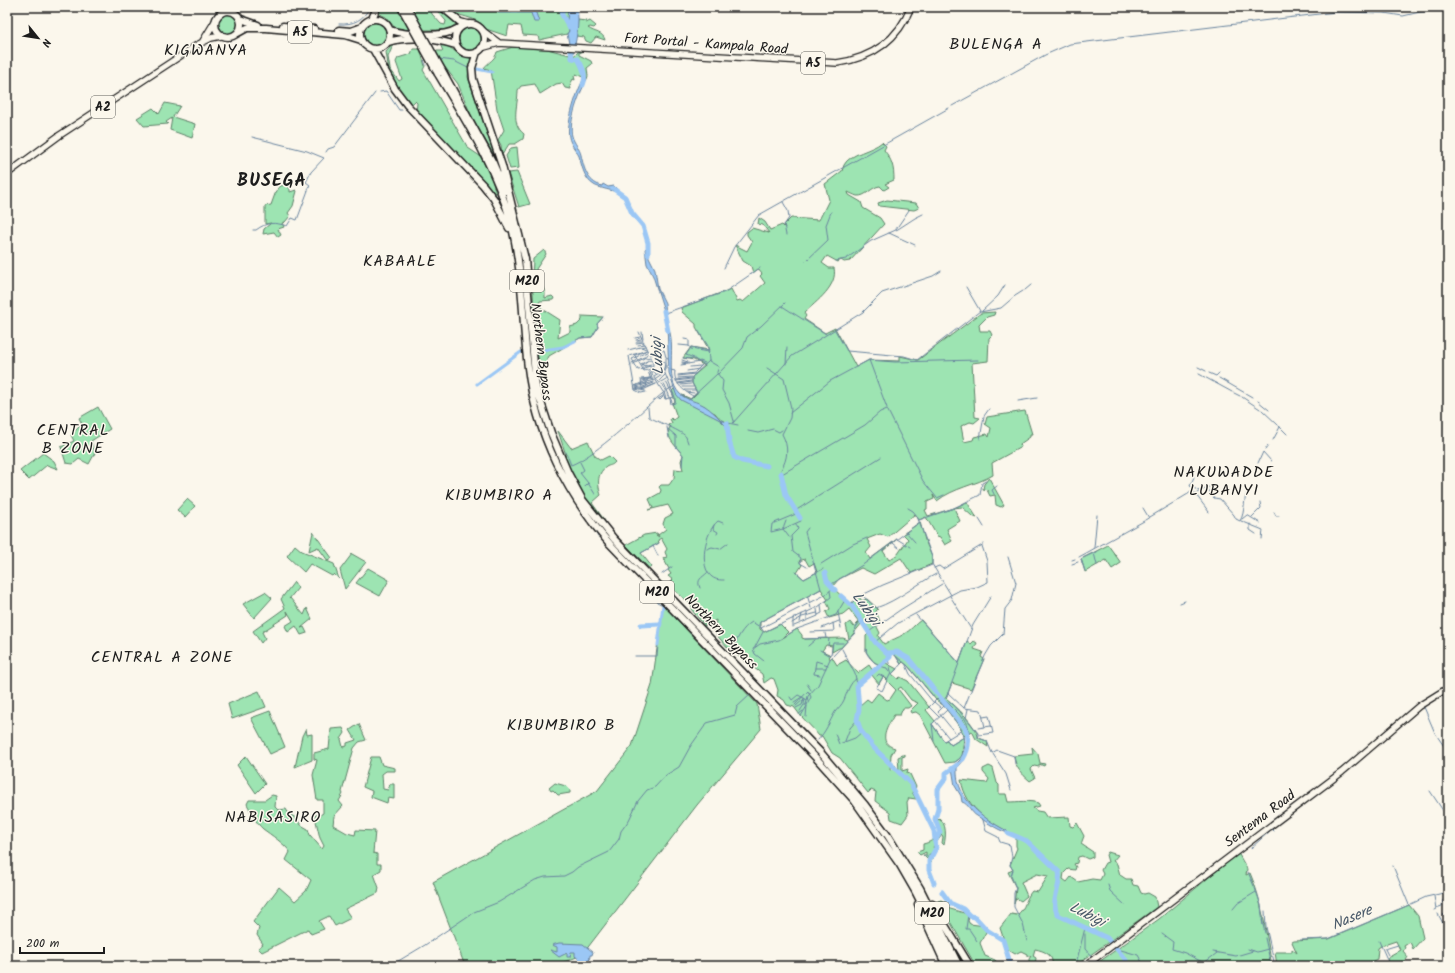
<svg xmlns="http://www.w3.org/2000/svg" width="1455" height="973" font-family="Kalam,sans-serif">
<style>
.green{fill:#9de4b2;stroke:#5c8067;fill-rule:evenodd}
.water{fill:#9bc7f5;stroke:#68839e}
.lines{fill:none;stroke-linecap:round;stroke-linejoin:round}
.stream{stroke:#68839e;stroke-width:1}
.canal{stroke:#9bc7f5;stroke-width:3}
.river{stroke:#9bc7f5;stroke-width:5}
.major-casing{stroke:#1c1c1c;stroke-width:8}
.highway-casing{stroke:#1c1c1c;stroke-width:9}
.major{stroke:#fbf7ec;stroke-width:5.5}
.highway{stroke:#fbf7ec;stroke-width:6}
.highway-bridge-casing{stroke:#1c1c1c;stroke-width:9;stroke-linecap:butt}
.highway-bridge{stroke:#fbf7ec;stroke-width:6}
.labels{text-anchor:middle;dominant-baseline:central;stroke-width:3;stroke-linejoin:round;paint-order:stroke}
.shield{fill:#fbf7ec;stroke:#5f5e5a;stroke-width:1}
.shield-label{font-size:13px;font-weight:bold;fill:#1c1c1c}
.street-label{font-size:14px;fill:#1c1c1c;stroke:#fbf7ec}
.water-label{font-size:15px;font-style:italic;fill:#485868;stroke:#fbf7ec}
.quarter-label{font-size:16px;letter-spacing:1px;fill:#1c1c1c;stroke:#fbf7ec}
.district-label{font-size:18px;font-weight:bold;letter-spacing:1px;fill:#1c1c1c;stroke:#fbf7ec}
</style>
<rect width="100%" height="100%" fill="#fbf7ec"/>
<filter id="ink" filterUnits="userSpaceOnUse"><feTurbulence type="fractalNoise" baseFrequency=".025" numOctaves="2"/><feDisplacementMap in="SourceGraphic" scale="8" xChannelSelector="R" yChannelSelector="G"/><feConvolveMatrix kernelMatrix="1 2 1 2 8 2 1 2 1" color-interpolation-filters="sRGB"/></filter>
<g filter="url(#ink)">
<!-- green -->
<path class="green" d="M380,7H399L409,30L395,28L386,17L377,13Z
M430,7L432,14L441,24L445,25L446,21L434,7H439L456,24L448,30H422L410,8L420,9Z
M445,7H568L567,22L569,31L567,34L539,40L538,36L523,35L521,26L509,25L507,36L486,29C476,14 457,19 445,7Z
M217 24a11 11 0 1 1 22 0a11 11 0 1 1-22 0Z
M578,20L586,21V23L590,21L596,26L594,28L590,27L588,28C595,33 603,32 605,40L596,37L591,43L586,41L584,37L576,36Z
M362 35a13 13 0 1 1 26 0a13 13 0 1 1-26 0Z
M456 38a13 13 0 1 1 26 0a13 13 0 1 1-26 0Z
M394,43L388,57L390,69L399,81L402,79L396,62L398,58L411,54L413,49H420L425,66L423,70L468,148L480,156L491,176L496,194L494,195L470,166L416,113L417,103L415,101L410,106L389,72L386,52Z
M440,44C453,46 459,58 472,58L469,65L468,77L496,159L471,115L458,84L441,62L435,51H443Z
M513,47L547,49L570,55L572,57L581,50L584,51L579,53V55L591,61L592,64L587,68L588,76L587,79L576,74L574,76L575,80L573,79L570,85L571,89L565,88L562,83L556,84L540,94L535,84L521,86L518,90C518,106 510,123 524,134L523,139L515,144H509L502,155L501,145L498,140L504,130L497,109L491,70L484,68C488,62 495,60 497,52Z
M165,103L180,106L173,117L195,124L192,138L170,130L172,118L166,122L168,124L144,126L137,118L153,108L159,114Z
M882,142L886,146L884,150C892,160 894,167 894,180L885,184L889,187L884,190L880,186C871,187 866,197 857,196C854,195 850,193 848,192L849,195L861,202L863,208L880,218L884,224L850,261L844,262L841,260L838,262L827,256L822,263L829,268H834C838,286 817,301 804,313L806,316L804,319L825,333L835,328L856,367L869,360L900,361V356L918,360L981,313L995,312L994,315L987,317L979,325L980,331H990L992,335L989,338L988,361L972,363L975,417L980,418L974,423L970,422L961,426L964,442L973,440L974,437L987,434L989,437L991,428L985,424L987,417L1025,411L1032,434H1030V437L1020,444L1021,447L992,463L993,475C976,485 953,488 937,501L933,495L934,499L927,502V509L925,510L928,516L954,508L967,502L977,518L972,516L962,507L954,508L960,521L947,529L952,541L945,545L940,537L937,536L926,517L919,520L915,514L888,537L880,534L867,539L871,547L866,553L870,559L897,539L883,551L889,560L898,554L908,539L903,534L920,522L925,540L932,557V564L911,573L901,558L874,574L861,568L839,579L832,587L850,604L859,597L862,601L867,599L878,609L876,611L880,622L876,625L880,633L878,636L884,644C891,640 898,638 904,634C910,631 915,624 921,620L959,663L967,641L971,644L974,641L977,643L974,649L983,652L981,657L984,659L971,689L952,683L946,698C958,708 974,723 979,738L987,741L988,747L976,739L972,731L964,736L959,726L944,706L936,700L908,666L903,662L901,664L895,655L891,652L889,653L881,646L890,657L884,662L897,669L892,674L898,679L900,677L908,681L929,707L926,710L935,721L932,724L944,741L947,740L951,745L964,737L962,757L955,762L945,763L920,715L916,712L911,713L910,711L918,703L911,700L901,687L898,689L911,706L908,708H903L900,715H894C888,726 876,743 895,748L891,755L890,770L893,769L894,765L896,766L895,771L899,770L898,757L905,754V756L902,757V771L908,769L907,773L910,774L916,787L912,792L916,799L909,798L907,802L908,815L902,823L891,819L890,812L875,801L876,792L871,790L868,793L840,758L832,753L822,736H819C811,725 801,718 794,707L787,705L784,700L777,696L778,690L774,679L771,678L764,683L762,674L729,649L713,631L715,629L716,620L705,626L691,609L692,605L668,585L673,580L668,576L671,574L668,570L669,569L663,558L667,557L665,552L667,549L661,538L658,540L659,543L641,553L652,567L649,568L626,545L644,535L657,533L658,535H656L659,537L658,535L666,529L663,524L665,518L673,514L668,505L648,510L653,508L649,499L660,493L661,490L659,487L661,485H669L674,478L675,469L683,470L681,461L683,455C678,448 664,437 670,427L668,425L672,423L670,419L671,418L673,420L677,417L672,403L675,402L672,391L674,389C683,407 721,414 728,428L725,421L721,420L715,413L710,411L705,406L693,402L682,395L691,399L697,393L692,383V377L705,366L694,360L683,358L691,347L709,350L696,327V324L682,312L681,308L731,289L737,301L740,300L743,302L765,283L760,276L762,274L758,269L753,273L751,266L743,261L735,245L747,251L752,242L747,235V232L752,228L769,233L763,225L758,224L759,218L765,222L770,230L782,225L785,228L784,225L791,218L819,220L829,200L825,184L842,171C843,169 843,167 844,165C850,153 872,151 882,142ZM805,559L809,566L814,563L817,572L804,579L797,573L802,565L799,561ZM821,589L828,600L826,601L830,609L826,612L829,618L843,614L849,609L859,622L854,627L850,622L846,625L849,639L862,623L868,634L866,636V652L874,662L880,665L873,671L869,665L858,673L846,660L837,665L832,657L830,659L829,654L822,651L826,645L832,646V652L839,648H841L848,640L843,638L805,639L802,638V635L797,629L781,639L788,632L780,624L764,632L760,629V622ZM872,672L871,674L879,684L883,677L896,690L890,699L887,700L878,693L871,702L867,699L859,706L857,685Z
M517,147L519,168L510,169L506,156L511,148Z
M517,172L530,204L519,207L508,173Z
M286,185L290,189V192L296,190L297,191L293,206L288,213L290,216L285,222L282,223L284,227L278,229L281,235L278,237L274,232L263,234L264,229L271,223L265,224V206L271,205L275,194L280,186Z
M887,200L916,203L919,208L914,210L879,206L878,203Z
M544,250L546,254L536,269L545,293V298L552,296L554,298L553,300L540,301L539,303L541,308L560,320L558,338L570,332V327L577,325L582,320V316L603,317L597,324L598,327L592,337L580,338L549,356L541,373L538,356L533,354L531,349L538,347C535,317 531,289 533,259Z
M98,407L110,429L91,441L95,453L89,464L79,459L73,464L66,463L61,447L74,441L71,435L82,424L79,418Z
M558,431L571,448L588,441L595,456L601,460L609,456L615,462C612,466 609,465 606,467C596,474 598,486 601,495L592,503L605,521L602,522C586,504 573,479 564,456L566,455Z
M43,453L54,461L58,469L47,465L29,480L20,471Z
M989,478L1004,505L1001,507L996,505L995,495L990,496L987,490L983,489L984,484Z
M187,499L195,506L185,517L177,510Z
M313,532L332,558L328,561L318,547L309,551Z
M295,545L302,551L334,564L339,579L334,574L332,576L310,564L304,572L287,556Z
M1108,545L1121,563L1112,569L1106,560L1085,572L1081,559Z
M352,554L366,562L345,589L340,570Z
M368,568L389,580L380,596L356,583Z
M294,582L298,588L289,599L290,598L304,615L307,608L312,619L301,628L304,627L307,633L301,635L296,626L288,632L285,626L293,621L287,611L288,615L262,632L265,638L261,643L253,631L285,608L281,599Z
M265,592L272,598L254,618L243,604Z
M663,605L757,704L761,729L697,805L582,955L554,966H465L433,882L597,791L632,746L652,685Z
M259,691L266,707L232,719L228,704Z
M270,711L285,747L270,754L251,718Z
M359,724L366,740L359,742L354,748L342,792L343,794L339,801L343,806L334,816L333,825L347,833L355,835L356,830L375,831L373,853L377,854V864H381V870L374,874L379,888L378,893L345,909L351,918L335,926L329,916L319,921L324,929L311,934L308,929L262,952L258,948L263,944L257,935L259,928L253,922L279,887L295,901L306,891L311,880L286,860L290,852C286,845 270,834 263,829C255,822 252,813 247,804L249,800H265L272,795L276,796L275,807L278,810L286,809L289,814L296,818L301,825L308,829L310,835L322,849L324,846L320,838L315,817V815H320L323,813V800H317L313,775L317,760L314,759V753L329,749L331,729L343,728L345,733L341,739L343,747L347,746V743L356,740L350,730Z
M306,728L307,735L312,734V760L295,767L302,736Z
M1032,747L1038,754L1040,763L1045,764L1044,766L1039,764V767L1034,766L1031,769L1035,778L1030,781C1021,773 1016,769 1014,756L1033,754Z
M246,756L265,784L256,793L237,765Z
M371,757H379L382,765L395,768V771H386L382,774L383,789L388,790L390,784H394V799L388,798L387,803L371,797L372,791L363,787Z
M989,766L993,768L997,783L999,785V794H1006L1008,802C1018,802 1029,800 1038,803L1040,806L1033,808L1037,811L1043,812L1047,818L1069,817L1070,826L1073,827L1077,823L1084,836L1081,844L1093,852V857L1088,859L1082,856L1078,857L1077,863L1074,864L1076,867L1075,870L1068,869L1064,873L1063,879L1067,882L1071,877L1078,882L1092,879L1100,880L1103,874L1101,870L1105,863L1108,862L1106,855L1108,852L1118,855L1113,861L1117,864L1120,875L1126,879H1131L1133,885L1138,886L1141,893L1144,894L1148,893L1155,897L1157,907L1075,966H1052C1054,955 1045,951 1035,949L1033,956L1036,958L1035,966H1029V959L1031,956H1027V954L1021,951L1015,954L1007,949L1000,928L1011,914L1017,915C1026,908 1025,899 1032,891L1038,892L1048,876L1037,874L1021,882L1027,896L1021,901L1016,898L1014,904L1016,888L1008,872L1013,870L1010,865L1017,848L1016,846V835C990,824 966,809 961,780L987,783L989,779L983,772V769Z
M555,783L566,786L570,790V793L558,795L553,790L551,791L549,788Z
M939,818C947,824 946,836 944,845L942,843L943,837L942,835L933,847L935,850L931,863L923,855H926V852L920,855L917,852L923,850V844C928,843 937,839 940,832L935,822Z
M1238,853L1247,869L1246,875L1250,873C1263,902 1266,935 1272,966H1094L1093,963L1096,961L1099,962L1159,919Z
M941,900L946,903L947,908L964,913L969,917L968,921L970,924L985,926L986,932L980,943L985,956L995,960L1000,966H976L938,901Z
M1409,905L1418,916L1423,938L1413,949L1410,942L1404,946L1405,948L1403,951L1408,957L1402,966H1391L1387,960L1389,956L1400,950L1396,941L1381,946L1378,948L1377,959L1371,962V966H1367L1366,964H1358L1356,966H1277L1275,952H1292V949L1297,953L1292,942L1294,941L1329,939Z"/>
<!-- water -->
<path class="water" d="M523,7H534L539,22H534L531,13H498L499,8Z
M568,7H577C580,25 576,40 572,58L567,34L569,31L567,22Z
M584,78L587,79C580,92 568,122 572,136C574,143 580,149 581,155C584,168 587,182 602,186L603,184L608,187L614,186L621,193C615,191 598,188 594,185C584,179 582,166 579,156C576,150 570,144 569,137C566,123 577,91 584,78Z
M647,247L649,257L655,269L658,289L665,303L666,317L653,276L647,264L645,249Z
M667,325C678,344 663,377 680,394C688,401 697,401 705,406C711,410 715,414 721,420L729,423L728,428L720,420L681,400L676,394L669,373Z
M966,754L965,759L957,768C955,801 987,821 1013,834C1001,833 987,822 977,816C971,813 969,804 962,802L961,796L955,786L952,768Z
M559,943L583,944L593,952L592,955H590L589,964L582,962L575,956V952H571L570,957H567V953L559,957L550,950L557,952V947L552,945Z"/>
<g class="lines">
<!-- stream -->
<path class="stream" d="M339,24C354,25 363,20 370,7
M439,59L454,61L468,68
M426,65L424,61L426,59
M380,92L386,91L399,110H402
M952,106L1045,55L1070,44L1336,12L1384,13L1403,16L1420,12L1448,10
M7,127L9,130
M252,137L307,151L324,158L311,172L306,182L310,185L297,220L292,218L287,226C274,222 267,222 256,230H253
M326,152L328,149L334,147L375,93
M783,202L788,211L789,218L784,225L786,235
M896,229L909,210
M889,233L915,245
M806,261L828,240L826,225L831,212
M836,261L846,259L871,241L898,229L915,218L923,214
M724,268L734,247L759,215L949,108
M1025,290L1031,285
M782,306L826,334
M982,311L998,296L1005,285
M980,312L1001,308L1015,296L1023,291
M665,313L725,292L760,268
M698,330L708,346L709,361L719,367L717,372
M835,330L847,351L904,356L917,360L980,311L966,287
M639,332L647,350
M642,332L643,339
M635,338L640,337
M684,339L689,340V346
M636,340L641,339
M575,341L580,338L592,337L598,327L597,324L603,317
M637,341H642
M636,343L644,342
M638,345L645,344
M679,345L689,346L691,349L708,352
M641,347L646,349
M691,347L709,351
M690,349L686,355L694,358
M628,350L645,346
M634,354L644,371L651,369
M635,355L645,351
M645,358L651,357
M666,358V368L664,371L671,388
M683,358L694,359L705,365
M660,360L665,362
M682,360L688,362
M869,360L895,362L978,360
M700,361L705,363
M682,362L688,363
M632,363L644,357
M682,363L688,364
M641,364L651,359
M786,364L787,347
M642,365L647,361
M681,365L700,362
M630,366L644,358L647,354
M643,366L651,364
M643,366H651
M651,366L650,371L652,379
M690,367L701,366
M1198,367L1206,371
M644,368L650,366
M767,368L784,379L791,408L790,418L782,434C789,447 788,458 781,470
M644,369L638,370L632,359L647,352
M664,369L665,362
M671,370L675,371C673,382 683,391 693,396
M648,371L651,380L653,379
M663,371L665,366
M687,371L699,369
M652,372L654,371L656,374
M695,372L702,365
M717,373L723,381L722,390L729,403L734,421
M1209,373L1216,376L1219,373
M718,374L743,348L747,337L761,326L785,303
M1199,374L1232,392
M678,375L695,373
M654,376L659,373L661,375
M678,376L695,374
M678,378L691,377
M1219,378L1252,397
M656,379L665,373
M642,380L650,378
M676,380L691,378
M642,381L650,379
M676,381L691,379
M654,382L636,387L645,389L656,384
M658,382L665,375
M642,383L648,380
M659,383L666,379
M664,383L672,402
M678,383L691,381
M662,384L669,398
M678,384L691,382
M681,385L691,384
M635,386L646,383
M635,386L641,383
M643,387L654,383
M648,387L656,384
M683,387H693
M635,388L645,390
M642,388L641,379L650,378
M643,388L647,387L646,382L655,380
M635,389L645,391
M685,390H696
M646,392L641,393L635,390L629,356L647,350L650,355
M663,392L652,374L653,363L650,355L664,350L666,357L668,358
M664,392L666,399
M687,392L694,393
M697,393L692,383V377L709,361
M1234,393L1240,396
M663,394L665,399L674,397L666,382
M1242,397L1260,409
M658,399L663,396
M659,399L660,400L663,397
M670,399L671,404L675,403V397L671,388
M689,400L717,374
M1018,401L1037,398
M1258,401L1269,410
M648,408L649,417C656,421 684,432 686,437C687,439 687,441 688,443
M1262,410L1278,425
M790,413L830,381L869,360L887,408
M728,423L738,425
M733,423L792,356L863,312L882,293L933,276L941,271
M1279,426L1287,434
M667,427L669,438
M668,429L676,436V447L683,455L682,466
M748,431L758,433L773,429L779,432L782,430
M980,439L984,416L989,409
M1273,440L1280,427
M1265,450L1268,446
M566,452L571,465C592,457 629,423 647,407C655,400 664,391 673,387
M580,462L584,470L580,473L588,483L585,486
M1258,463L1263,452L1271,461
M782,474L865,425L880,412L887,409L923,481L937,498L944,495
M1194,477L1190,486L1201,492
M588,483L595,494
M1207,488L1214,498L1220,499L1234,515L1236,519L1240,521C1246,511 1242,499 1249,490
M1197,493L1209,487
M994,494L992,490L997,486
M908,508L913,511L917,516L932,557V564L951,595
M1143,508L1149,518
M795,511L881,457
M1274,512L1276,516H1279
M1252,517L1261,508L1260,502
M979,519L984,527
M1242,519L1247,515L1260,523
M919,520L954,508L980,495L982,483L986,481
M1145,520L1193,491L1209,512
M1241,521L1263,530L1262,539
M723,523L718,521C705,531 698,567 712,577C716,580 720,580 724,580
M796,524L798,529L791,536L793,552L801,558L800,563L807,567
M1250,524V530L1256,534
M714,525L713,529L718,532L717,534
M594,529L598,537
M783,529L771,532L772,524L796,514
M783,529L786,521
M906,532L915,542
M789,537L783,529L801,521
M897,539L910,547
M893,543L899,548
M653,546L658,556
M1094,548L1097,515
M707,549L712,547L720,549L728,543
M612,551L646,586L657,602L663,605
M641,553L659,543
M1094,553L1097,565
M1079,557L1144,521
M1072,560L1075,559
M821,564L853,544L867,538
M1072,564L1078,562
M934,568L939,566L943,569L984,544
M1085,571L1081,559L1098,551
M796,572L804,579L823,569
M662,574L672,567
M830,585L864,564L920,522
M700,588C696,579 702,578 707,573
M863,596L876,608C899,600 915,585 936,574
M950,596L971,629
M808,598L811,608
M1180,603L1185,601
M850,605L858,597L883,585L932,565
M807,612V620
M838,612L841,628
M818,615L822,613L821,605
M916,615L959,663
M800,622L802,614
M792,623L802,617L817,613
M794,626L818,616L817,609
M793,627V618
M761,628L825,595L833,588
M822,628L839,621
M766,631L818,607L831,597L830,591
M870,631L900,610L942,584
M764,632L759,625L760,622L821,589L805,532L808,528
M810,632L834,631L833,623
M827,638L829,639L828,646
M805,639L826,638L825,633
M875,642L898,623L960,590L977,587L988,582L987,561L982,546
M808,646L815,640
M755,647L763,632
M842,649L855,674L857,685
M866,649C866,658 879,667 887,668L889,672
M820,650L828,655L831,654L833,643H843
M733,651C735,641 743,627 752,622L760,627
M891,652L908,666L934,697
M635,656H657L658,645
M888,659L892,675
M764,661L755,654L753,649L760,644L779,640L797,629L836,615L845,600
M906,665L910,674L933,702
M815,668H826
M892,674L901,664L897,658
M820,675L814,674L816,661L828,665
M877,676L879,674L887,679
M883,677L876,688L882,691L891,673
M807,684L811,690
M948,693L964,708L985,656L991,646L1003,634L1005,609L1012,600L1016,583L1008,557
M790,697L792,700L798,695L804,698
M945,700L959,714L970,731
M943,701L947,696L973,625L991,596
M949,701C961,711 973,725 968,741
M794,702L802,697
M934,702L941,708
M941,703L944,706L938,712L956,734
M804,704L805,699
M795,705L808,691L811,697L807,705H804L800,711
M806,705L808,696L818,685L830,659L855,633L856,627L861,621
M796,706L803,700
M1424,707L1435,733L1448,752
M796,708L802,705L804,698L807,700
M964,708L981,710L985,727
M968,709L966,718L978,733V738L987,741L992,753L997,750L1014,756L1015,764
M799,714L803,711
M801,716L807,706
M806,717L807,706
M939,717L929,707L937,699L941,703L943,701
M936,722L949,738
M932,724L944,741L962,730L947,710
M978,728L991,726
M835,734L839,744L855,738L862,732
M979,735L993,733L989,716L983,717
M818,740C826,731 829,723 835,712C838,708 842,705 844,700C847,693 850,682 856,679
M947,740L951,745L964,737
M845,741L850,728L857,720
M934,741L932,724L947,710L944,706L946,705
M993,754L1006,774L1011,790
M955,762C966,756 967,741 962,731
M1430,791L1448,818
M983,820L986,831L998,837L1000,842L1010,845L1012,857L1010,865L1013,870L1011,876L1016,888L1014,893V907L1023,924L1027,941
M1251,848L1272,829L1274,831
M924,856H927L934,851
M927,857L931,858
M1248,872L1254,886
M1108,885L1110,891L1125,905
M1255,888L1261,905L1263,925
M1411,904L1426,897L1448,892
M1445,906H1448
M1436,908L1442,906L1443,900L1448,899
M1233,909L1238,903L1256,892
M1434,910L1436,909L1434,896
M1265,911L1266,927L1275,966
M968,914L966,929H969L977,941
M1438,914L1444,925
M1445,915L1448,919
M1262,920L1265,933
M1444,926L1447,922L1443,915L1448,912
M1085,934V949L1092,957
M1162,934L1173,942L1172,949L1185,953L1204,963L1217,953
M1265,938L1271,965
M1300,940L1328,939L1409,905L1393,866
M1379,941L1390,966
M1248,949L1257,952L1268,949
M1118,951L1121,950L1138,955L1144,966
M1213,952L1236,956L1253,951
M1388,955L1385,949L1398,945
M1095,961L1097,966
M390,966L425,945L474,912L499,902L535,880L545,877L564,876L572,872L578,867L609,852L619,839L621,831L629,820L638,801L647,790L655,787L666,775L679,767L690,747L707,723L735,715L737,707L750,695
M1080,966L1077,960L1085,928
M1270,966H1271"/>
<!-- canal -->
<path class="canal" d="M477,69L492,72
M536,351L563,347L575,341
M477,384L521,352
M658,645L663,605"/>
<!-- river -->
<path class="river" d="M565,7L561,13L569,27
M571,52L572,58L578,59C583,67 587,76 583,85
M615,190L625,197L632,213L643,226L648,243V254
M664,311L668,331
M727,423L729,441L734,457L742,461L767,466
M781,473L786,495L800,518
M825,573L827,581L835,590
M841,596L852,606L875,642L890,657L857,685L859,709L857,720L861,731L873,747L911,784L934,831L936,848L929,861V870L934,883
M641,625L660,624
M888,653L897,652L909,659L965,728C970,738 969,749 963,759
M1008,833L1027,841L1059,872C1062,887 1049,900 1058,915L1107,938L1112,944
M935,842L940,832L935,819L938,809V789L946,778V773L957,765
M942,892L950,903L963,909L970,916L975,917L987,930L1003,940L1011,966
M1115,947L1126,960"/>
<!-- major casing -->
<g class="major-casing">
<path id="major" d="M483,31L499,43
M203,41L214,23
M481,48L499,43L837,63C872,58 898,40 911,7
M7,174L60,135L197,45L211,38L221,36
M1085,966L1342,772L1419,706L1448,688"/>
</g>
<!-- highway casing -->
<g class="highway-casing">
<path id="highway" d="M442,7L460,22L467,24
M215 24a13 13 0 1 1 26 0a13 13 0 1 1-26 0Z
M360 34a15 15 0 1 1 30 0a15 15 0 1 1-30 0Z
M241,19L258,25
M372,19L377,7
M455 39a15 15 0 1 1 30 0a15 15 0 1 1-30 0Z
M283,26L314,29
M339,30L351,31L362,27
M390,30C406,35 443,38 457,29
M238,33L247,28H266L345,35L361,40
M388,42C410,36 435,39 456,45
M373,49L395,89L407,105L483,185L494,199L509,228
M477,52L472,68L473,79L502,166L525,259L536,387L551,433L568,473L582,499L614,539L821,753L865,805L888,836L920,888L959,966
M438,74C466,121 497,169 511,223C523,271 522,319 528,368C536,434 567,495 610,544L817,759L854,800L900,865L915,891L953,966
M444,74L493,163L505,191
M918,904L946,966
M932,904L970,966"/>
</g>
<!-- major -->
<use href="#major" class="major"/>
<!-- highway -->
<use href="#highway" class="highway"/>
<!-- highway-bridge casing -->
<g class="highway-bridge-casing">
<path id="highway-bridge" d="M401,7L438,74
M407,7L444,74"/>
</g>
<!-- highway-bridge -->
<use href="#highway-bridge" class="highway-bridge"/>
</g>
</g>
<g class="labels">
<!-- shield labels -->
<g class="shield">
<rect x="288" y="21" width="24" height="22" rx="3"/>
<rect x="801" y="52" width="24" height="22" rx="3"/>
<rect x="91" y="96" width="24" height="22" rx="3"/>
<rect x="510" y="270" width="34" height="22" rx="3"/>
<rect x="640" y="581" width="34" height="22" rx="3"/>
<rect x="915" y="902" width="34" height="22" rx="3"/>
</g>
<g class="shield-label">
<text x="300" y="32">A5</text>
<text x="813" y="63">A5</text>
<text x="103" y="107">A2</text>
<text x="527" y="281">M20</text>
<text x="657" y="592">M20</text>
<text x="932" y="913">M20</text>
</g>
<!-- street labels -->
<g class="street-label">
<text transform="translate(706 44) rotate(4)">Fort Portal - Kampala Road</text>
<text transform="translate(541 352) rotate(83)">Northern Bypass</text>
<text transform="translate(721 632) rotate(46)">Northern Bypass</text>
<text transform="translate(1260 819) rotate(-37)">Sentema Road</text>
</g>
<!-- water labels -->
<g class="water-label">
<text transform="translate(658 356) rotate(-94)">Lubigi</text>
<text transform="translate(866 609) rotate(54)">Lubigi</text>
<text transform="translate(1087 915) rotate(27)">Lubigi</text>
<text transform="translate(1352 918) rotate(-23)">Nasere</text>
</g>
<!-- quarter labels -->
<g class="quarter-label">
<text x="996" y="44">BULENGA A</text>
<text x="206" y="50">KIGWANYA</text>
<text x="400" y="261">KABAALE</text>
<text x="73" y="430">CENTRAL<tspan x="73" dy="18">B ZONE</tspan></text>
<text x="1224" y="472">NAKUWADDE<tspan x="1224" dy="18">LUBANYI</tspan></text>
<text x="499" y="495">KIBUMBIRO A</text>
<text x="162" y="657">CENTRAL A ZONE</text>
<text x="561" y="725">KIBUMBIRO B</text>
<text x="273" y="817">NABISASIRO</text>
</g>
<!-- district labels -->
<g class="district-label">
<text x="272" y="181">BUSEGA</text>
</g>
</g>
<!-- margin -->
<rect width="1455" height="973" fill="none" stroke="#fbf7ec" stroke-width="24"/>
<rect x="12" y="12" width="1431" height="949" fill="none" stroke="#1c1c1c" stroke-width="1.5" filter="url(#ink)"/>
<!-- north arrow -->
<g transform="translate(38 38) rotate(120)" stroke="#fbf7ec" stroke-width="3" paint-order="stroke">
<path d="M0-3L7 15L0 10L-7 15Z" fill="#1c1c1c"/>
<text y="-6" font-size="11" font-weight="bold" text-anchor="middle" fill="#1c1c1c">N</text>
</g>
<!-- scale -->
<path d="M20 947v6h84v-6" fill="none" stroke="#1c1c1c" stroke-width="2"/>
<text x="26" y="947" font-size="12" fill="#1c1c1c" stroke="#fbf7ec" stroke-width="3" paint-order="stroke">200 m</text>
</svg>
